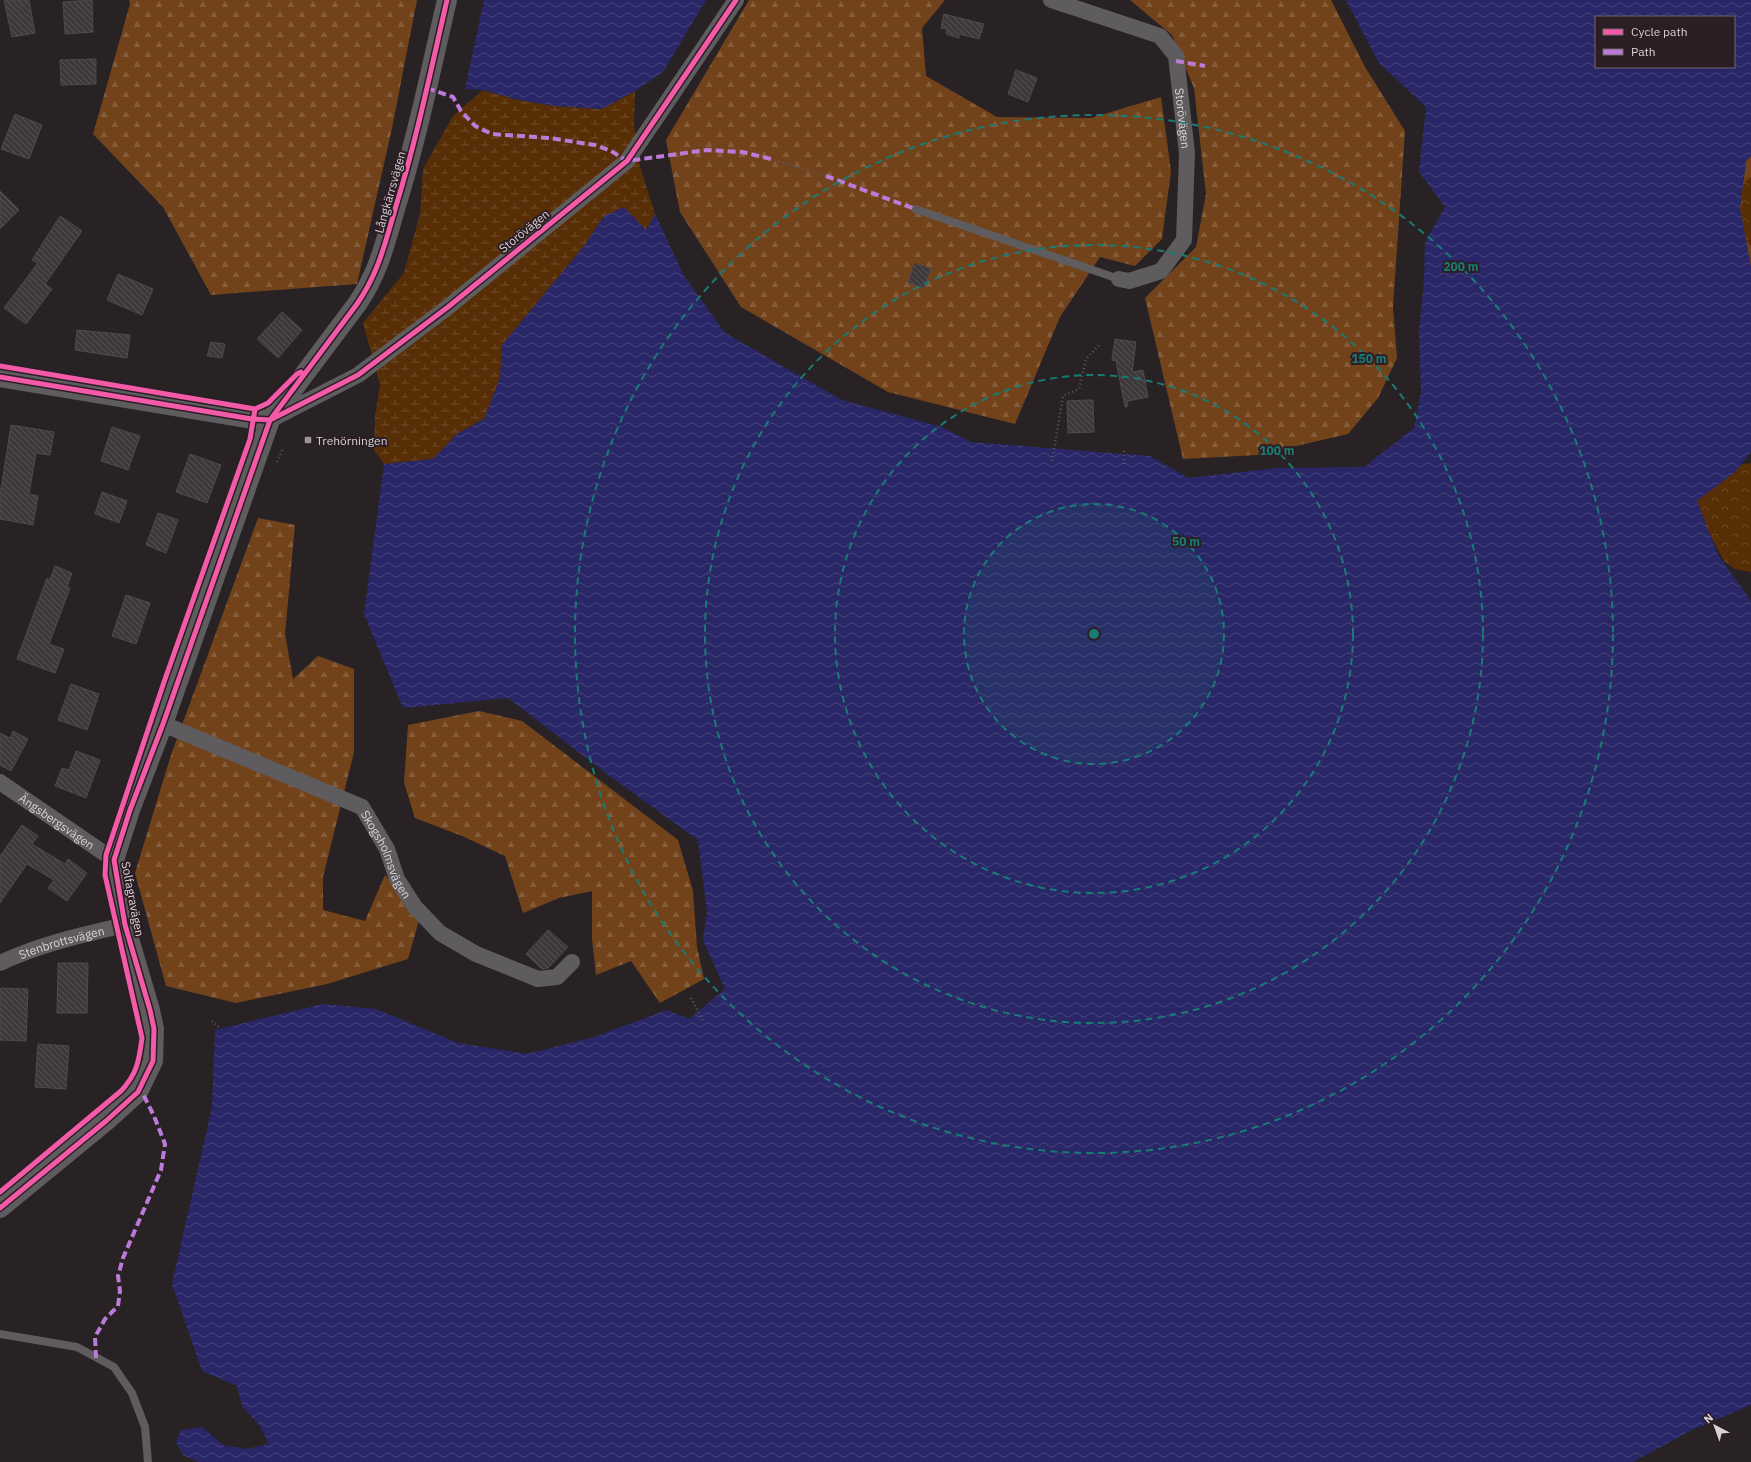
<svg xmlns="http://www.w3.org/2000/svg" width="1751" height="1462" font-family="'IBM Plex Sans',sans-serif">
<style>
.forest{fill:url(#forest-firs)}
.wetland{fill:url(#wetland-marsh)}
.park{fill:url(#park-crowns)}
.water{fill:url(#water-waves);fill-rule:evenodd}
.building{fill:url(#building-back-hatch);stroke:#4f494b}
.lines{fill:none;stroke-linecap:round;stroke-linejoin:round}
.path{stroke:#5a585a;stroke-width:2.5;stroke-dasharray:1 3;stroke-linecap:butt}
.service{stroke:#5e5c5e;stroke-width:8}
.minor{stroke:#5e5c5e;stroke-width:16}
.tertiary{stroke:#5e5c5e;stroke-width:20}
.quiet{stroke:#bd7bd9;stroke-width:4;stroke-dasharray:8 4;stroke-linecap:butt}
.cycleway-casing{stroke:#2c1e25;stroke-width:8}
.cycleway{stroke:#f35aa7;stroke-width:5}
.ring{fill:none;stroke:#197b73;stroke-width:2;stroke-dasharray:7 5}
.poi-dot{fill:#9c9497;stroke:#2c1e25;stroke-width:1.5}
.labels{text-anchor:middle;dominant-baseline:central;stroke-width:4;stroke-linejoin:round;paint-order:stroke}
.street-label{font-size:12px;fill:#dad1d5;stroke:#2c1e25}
.poi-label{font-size:12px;fill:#dad1d5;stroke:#2c1e25;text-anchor:start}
.centre{fill:#197b73;stroke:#2c1e25;stroke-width:2}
.ring-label{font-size:12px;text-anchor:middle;font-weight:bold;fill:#197b73;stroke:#2c1e25;stroke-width:4;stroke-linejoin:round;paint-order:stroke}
</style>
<defs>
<pattern id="forest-firs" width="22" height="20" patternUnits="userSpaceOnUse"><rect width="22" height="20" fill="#72431b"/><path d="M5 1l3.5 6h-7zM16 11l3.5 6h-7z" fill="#865d3b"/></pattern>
<pattern id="wetland-marsh" width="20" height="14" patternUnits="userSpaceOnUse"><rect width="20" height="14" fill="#582e07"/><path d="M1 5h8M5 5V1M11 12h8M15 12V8" fill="none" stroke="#6f4b2a"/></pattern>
<pattern id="park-crowns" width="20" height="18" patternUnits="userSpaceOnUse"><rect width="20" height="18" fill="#582e07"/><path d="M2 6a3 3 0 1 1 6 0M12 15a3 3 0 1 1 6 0" fill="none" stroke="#6f4b2a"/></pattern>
<pattern id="water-waves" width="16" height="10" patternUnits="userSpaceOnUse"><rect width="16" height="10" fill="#292767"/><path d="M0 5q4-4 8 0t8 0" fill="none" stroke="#47457c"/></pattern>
<pattern id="building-back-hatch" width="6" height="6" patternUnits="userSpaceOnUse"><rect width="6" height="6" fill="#3e383a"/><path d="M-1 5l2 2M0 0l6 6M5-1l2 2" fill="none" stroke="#595456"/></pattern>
</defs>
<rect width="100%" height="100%" fill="#282225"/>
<!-- forest -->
<path class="forest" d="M129,0H417L392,128L357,284L211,295L163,207L93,134L130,4Z
M749,0H945L922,28L926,76L997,117L1091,118L1161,97L1171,171L1162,239L1135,266L1100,257L1060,317L1015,424L888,392L741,307L680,212L666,140Z
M1130,0H1331L1365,67L1405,131L1393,307L1397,358L1378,398L1348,434L1257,455L1183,459L1145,298L1196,247L1206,194L1194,88L1172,35Z
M1751,156V267L1740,208L1746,161Z
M258,518L295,525L285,634L293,679L318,656L354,669V752L323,877V910L365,921L385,875L420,917L408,959L327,984L236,1003L166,986L135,873L171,755Z
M479,711L522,721L678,840L693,891L697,947L704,979L660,1003L631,961L596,975L592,939V891L559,898L523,913L505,856L462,836L415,818L404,783L408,725Z"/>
<!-- wetland -->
<path class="wetland" d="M483,90L514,99L554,106L602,109L635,91L634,123L640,167L655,214L646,230L604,216L584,246L502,345L500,378L484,419L457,434L433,459L384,464L374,450L375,417L380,384L363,323L404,273L420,214L423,169L453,116Z"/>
<!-- park -->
<path class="park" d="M1751,177V246L1744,239L1739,212L1742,202L1740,193L1743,183Z
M1751,463V572L1735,569L1724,561L1714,542L1678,490L1732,466Z"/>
<!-- water -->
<path class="water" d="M484,0H706L663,72L635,91L602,109L554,106L514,99L483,90L465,89Z
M1346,0H1751V156L1746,161L1740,208L1751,267V452L1735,472L1697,501L1718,555L1751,601V1405L1692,1430L1633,1462H199L183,1455L176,1442L181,1430L202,1427L223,1445L246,1449L269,1444L260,1426L242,1406L237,1386L202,1371L172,1284L212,1107L215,1030L323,1004L376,1009L458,1043L527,1054L594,1037L667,1010L689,1019L725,989L703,940L707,912L698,840L611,777L508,698L403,708L364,614L384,464L433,459L457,434L484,419L500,378L502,345L584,246L604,216L624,207L646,230L655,214L684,276L725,333L842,400L942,427L971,442L1150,456L1188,478L1276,468L1364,467L1414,428L1421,392L1419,332L1424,280L1425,242L1445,207L1419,172L1426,107L1379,63ZM1596,17H1734V67H1596Z"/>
<!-- building -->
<path class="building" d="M4,0H29L35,33L12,37Z
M92,0L93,32L65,34L63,2Z
M944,14L984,24L979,39L959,34V38L946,34L947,29L941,28Z
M96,59V84L61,85L60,60Z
M1016,70L1037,78L1028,102L1008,94Z
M15,114L42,125L29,159L1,149Z
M0,191L19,210L0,229Z
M60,216L82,231L45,284L52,289L26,324L4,308L38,263L32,260Z
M914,263L931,268L924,288L908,283Z
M118,274L153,289L142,315L107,300Z
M282,312L302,330L278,358L257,339Z
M77,330L130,335L127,358L75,350Z
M1115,339L1136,342L1132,372L1143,370L1148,397L1128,401L1127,407H1125L1116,361L1112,360Z
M211,342L225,344L222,358L207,356Z
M1087,400H1093L1094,432L1068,433L1067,401Z
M11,425L54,432L50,455L36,453L29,494L38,496L33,525L0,519V488L1,489Z
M112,427L140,436L128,470L101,461Z
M190,454L221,465L207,503L176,492Z
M102,492L127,501L119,523L95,514Z
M158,513L178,520L166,553L146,545Z
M55,566L72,573L67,587L70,588L49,644L64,649L55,673L17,659L47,578L50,580Z
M126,595L150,603L136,644L112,636Z
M71,684L99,694L87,730L58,720Z
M13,731L28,739L11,771L0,765V733L10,738Z
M76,751L100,760L86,798L55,786L62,768L69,770Z
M22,825L38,836L32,844L65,864L68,859L87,873L67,901L48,888L54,880L27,864L0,903V856Z
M548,930L568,947L548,968L542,969L526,954Z
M58,963H88L87,1013H57Z
M0,988L28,989L26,1041L0,1040Z
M38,1044L69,1046L66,1089L35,1087Z"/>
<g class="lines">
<!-- path -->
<path class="path" d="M771,159L826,176
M1052,461L1063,396L1079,389L1086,359L1101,343
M277,462L283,448
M1124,464V451
M691,998L703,1021
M212,1021L221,1029"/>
<!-- service -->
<path class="service" d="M915,209L1119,279
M0,1334L77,1347L114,1367L132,1393L145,1427L148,1462"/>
<!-- minor -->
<g class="minor">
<path id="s1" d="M1051,0L1160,36L1176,56L1187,153L1184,240L1161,271L1129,281L1119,279"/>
<path d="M272,419L358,375L448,307L627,161L736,0"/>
<path id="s2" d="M163,724L362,807L387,849L397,879L415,907L440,933L476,954L538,979L557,977L572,962"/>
<path id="s3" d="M0,782L114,860"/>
<path id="s4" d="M0,963C40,944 82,935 125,925"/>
</g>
<!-- tertiary -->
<path class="tertiary" d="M0,377L252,419L270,420
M0,1208L106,1121L138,1092L153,1061L154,1029L150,1010L125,925L114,860L130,810L163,724L270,420L357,304C379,272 385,243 396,206C417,138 431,69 447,0"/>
<!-- quiet -->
<path class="quiet" d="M1176,61L1205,66
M427,88L453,97L461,111L475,126L492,134L549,138L595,145L611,151L627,161L707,150L742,152L771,159
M826,176L915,209
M96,1358L95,1337L105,1319L118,1306L120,1291L118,1276L123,1258L161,1170L165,1144L154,1116L140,1088"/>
<!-- cycleway casing -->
<g class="cycleway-casing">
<path id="cycleway" d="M0,366L255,409L268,403L297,374L301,372
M0,377L252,419L270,420
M272,419L358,375L448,307L627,161L736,0
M0,1192L121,1091C137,1074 139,1061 142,1038L105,875L106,855L164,682L250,439L255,409
M0,1208L106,1121L138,1092L153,1061L154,1029L150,1010L125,925L114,860L130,810L163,724L270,420L357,304C379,272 385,243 396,206C417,138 431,69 447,0"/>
</g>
<!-- cycleway -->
<use href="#cycleway" class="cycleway"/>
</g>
<!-- distance rings -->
<circle cx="1094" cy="634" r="130" fill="#197b73" fill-opacity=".12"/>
<g class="ring">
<circle cx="1094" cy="634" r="130"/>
<circle cx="1094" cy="634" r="259"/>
<circle cx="1094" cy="634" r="389"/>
<circle cx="1094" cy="634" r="519"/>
</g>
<!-- markers -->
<rect class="poi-dot" x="304" y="436" width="8" height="8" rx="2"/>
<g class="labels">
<!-- street labels -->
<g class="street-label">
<text stroke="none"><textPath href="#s1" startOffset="203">Storövägen</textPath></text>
<text transform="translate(390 192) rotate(-74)">Långkärrsvägen</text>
<text transform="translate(524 231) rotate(-39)">Storövägen</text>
<text stroke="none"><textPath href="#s3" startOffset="69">Ängsbergsvägen</textPath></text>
<text stroke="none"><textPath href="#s2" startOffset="269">Skogsholmsvägen</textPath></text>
<text transform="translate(133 899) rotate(79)">Solfagravägen</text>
<text stroke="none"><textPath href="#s4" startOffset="65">Stenbrottsvägen</textPath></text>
</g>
<!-- poi labels -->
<g class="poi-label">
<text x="316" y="440">Trehörningen</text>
</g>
</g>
<circle cx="1094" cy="634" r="6" class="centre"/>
<g class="ring-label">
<text x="1461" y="271">200 m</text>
<text x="1369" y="363">150 m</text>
<text x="1277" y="455">100 m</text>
<text x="1186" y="546">50 m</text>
</g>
<!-- legend -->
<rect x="1595" y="16" width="140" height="52" fill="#2c1e25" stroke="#72666b"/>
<rect x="1603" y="29" width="20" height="6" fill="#f35aa7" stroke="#72666b"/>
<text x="1631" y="36" font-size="12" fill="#dad1d5">Cycle path</text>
<rect x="1603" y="49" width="20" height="6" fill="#bd7bd9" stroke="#72666b"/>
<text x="1631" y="56" font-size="12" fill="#dad1d5">Path</text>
<!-- north arrow -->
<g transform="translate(1715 1426) rotate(319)" stroke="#2c1e25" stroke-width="3" paint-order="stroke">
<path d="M0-3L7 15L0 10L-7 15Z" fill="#dad1d5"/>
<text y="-6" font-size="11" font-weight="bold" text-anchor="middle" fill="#dad1d5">N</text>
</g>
</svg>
